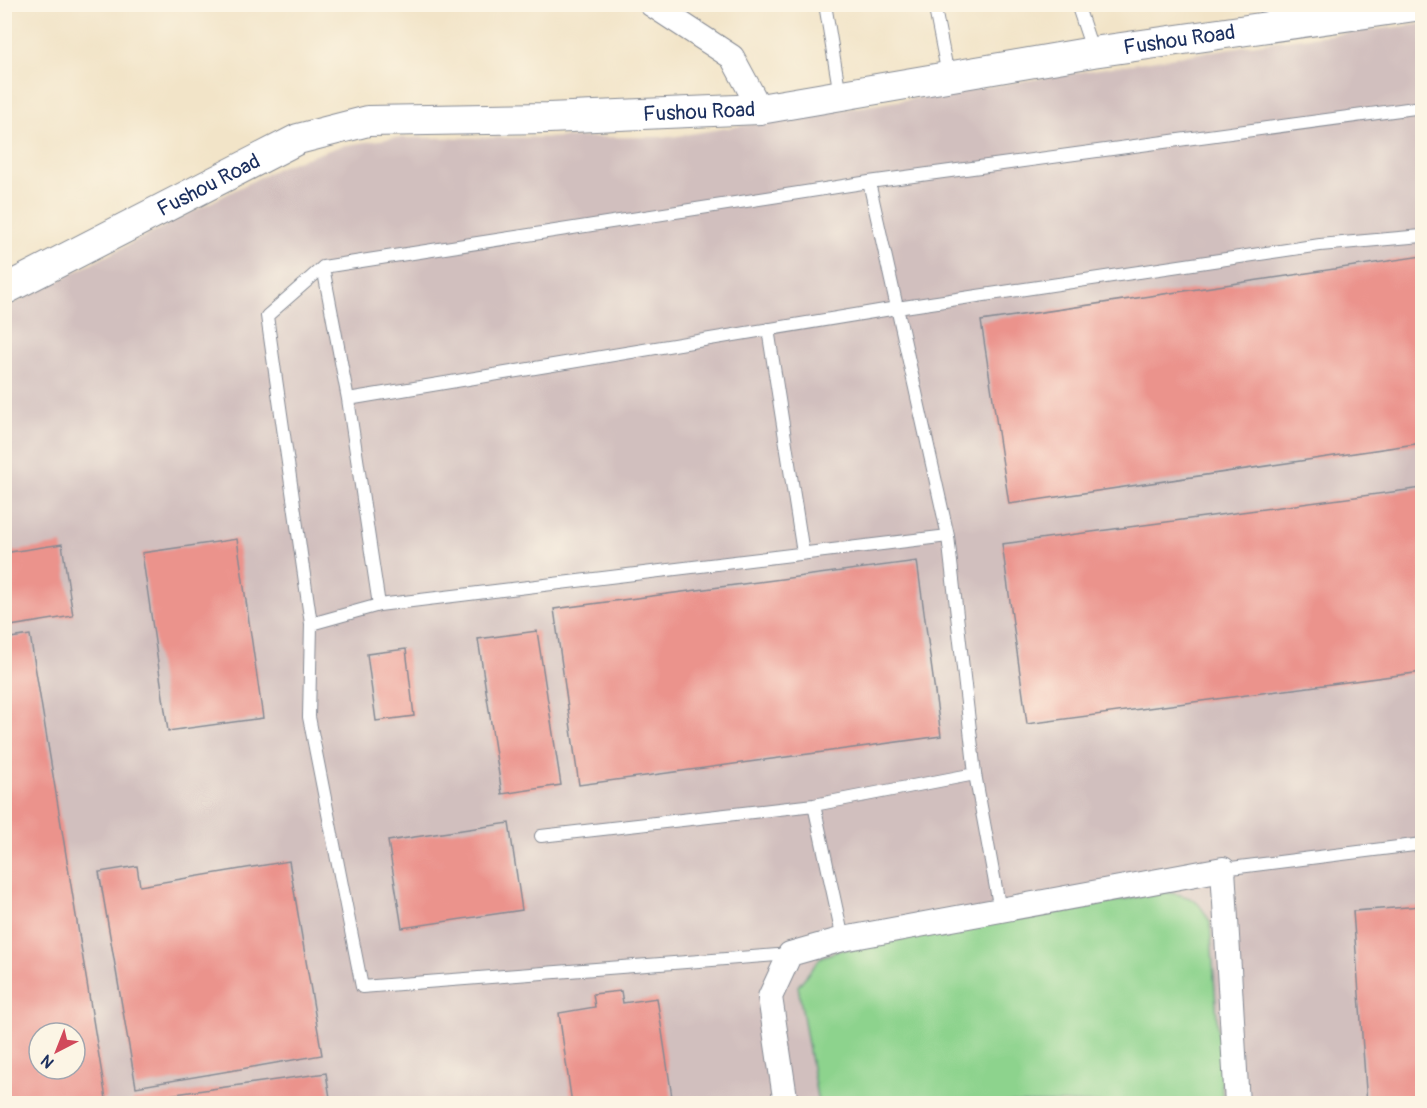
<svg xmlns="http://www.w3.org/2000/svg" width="1427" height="1108" font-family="Pangolin,sans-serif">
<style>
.industrial{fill:#d1bfbe;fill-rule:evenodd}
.green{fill:#8dd38d;stroke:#548176;stroke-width:1.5}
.building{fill:#eb938c;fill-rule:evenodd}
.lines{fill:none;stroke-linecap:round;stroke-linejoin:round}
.service-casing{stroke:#868a93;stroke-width:14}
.minor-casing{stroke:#868a93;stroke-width:26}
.tertiary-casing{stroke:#868a93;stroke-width:32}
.service{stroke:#fff;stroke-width:12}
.minor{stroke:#fff;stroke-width:24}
.tertiary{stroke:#fff;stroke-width:30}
.labels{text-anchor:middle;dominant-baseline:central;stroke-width:4.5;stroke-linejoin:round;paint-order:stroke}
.street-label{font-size:21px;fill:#1b2f5e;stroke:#fcf5e5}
</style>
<rect width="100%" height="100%" fill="#fcf5e5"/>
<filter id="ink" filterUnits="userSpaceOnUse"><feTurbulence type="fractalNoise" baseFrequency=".0167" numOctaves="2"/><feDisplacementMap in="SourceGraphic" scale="12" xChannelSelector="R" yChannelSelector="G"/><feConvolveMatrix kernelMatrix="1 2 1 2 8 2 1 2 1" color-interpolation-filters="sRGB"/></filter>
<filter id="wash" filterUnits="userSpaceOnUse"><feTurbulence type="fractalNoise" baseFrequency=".008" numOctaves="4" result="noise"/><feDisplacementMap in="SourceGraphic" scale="24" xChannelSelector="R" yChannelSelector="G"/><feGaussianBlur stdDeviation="1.35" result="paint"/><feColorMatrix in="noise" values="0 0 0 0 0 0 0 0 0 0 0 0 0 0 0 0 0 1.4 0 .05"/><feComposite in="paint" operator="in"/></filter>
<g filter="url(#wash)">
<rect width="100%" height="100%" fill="#f2e4c8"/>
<!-- industrial -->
<path class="industrial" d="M1422,24V1103L5,1104V308L280,167L341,146L393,138L671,137L1270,42ZM39,1033H75V1069H39Z"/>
<!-- green -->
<path class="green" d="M1165,892C1192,897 1197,897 1210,922L1223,1103H818L798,986L821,957L841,950Z"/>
<g id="blocks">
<!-- building -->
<path class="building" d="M1422,256V443L1009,504L981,321Z
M1422,488V672L1027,724L1002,544Z
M237,539L263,718L168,731L142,553Z
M62,544L73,616L4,627V553Z
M917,561L941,736L579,785L554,609Z
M537,631L561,785L502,794L478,639Z
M30,635L106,1099L79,1104H4V639ZM39,1033H75V1069H39Z
M406,649L414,716L376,721L367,654Z
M509,823L522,910L402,928L388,841Z
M289,861L322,1055L136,1087L99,872L137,866L140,886Z
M1422,906V1104H1367L1353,911Z
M621,991L623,1003L657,998L673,1104H572L559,1013L595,1007L593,994Z
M326,1073L331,1104H133V1100Z"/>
</g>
</g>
<g filter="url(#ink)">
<use href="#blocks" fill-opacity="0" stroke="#868a93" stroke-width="1.5"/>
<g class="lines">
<!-- service casing -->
<g class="service-casing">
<path id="service" d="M825,4L840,95
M934,4L948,75
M1077,4L1093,52
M869,182L948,536L975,774L1000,910
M323,267L348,399L379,605
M768,329L803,553
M348,399L897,308L1320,245L1422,236
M311,624L379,605L948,536
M814,805L843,939
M541,836L814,805L975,774
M1223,869L1422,844
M790,954L362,987L309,717L311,624L267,316L323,267L869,182L1422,107"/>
</g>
<!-- minor casing -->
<g class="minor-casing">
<path id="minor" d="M651,4L732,57L760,109
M786,1104L770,997L790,954L843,939L1223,869L1237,1104"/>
</g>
<!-- tertiary casing -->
<g class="tertiary-casing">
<g id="tertiary">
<path id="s1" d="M4,290L298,139L368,121L548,118L760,109L1093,52L1422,5"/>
</g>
</g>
<!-- service -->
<use href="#service" class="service"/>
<!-- minor -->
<use href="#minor" class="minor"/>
<!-- tertiary -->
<use href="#tertiary" class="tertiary"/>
</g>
</g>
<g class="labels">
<!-- street labels -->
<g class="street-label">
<text stroke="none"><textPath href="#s1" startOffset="1220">Fushou Road</textPath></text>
<text stroke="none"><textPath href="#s1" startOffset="734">Fushou Road</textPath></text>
<text stroke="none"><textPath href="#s1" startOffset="230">Fushou Road</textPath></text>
</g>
</g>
<!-- margin -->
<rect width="1427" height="1108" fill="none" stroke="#fcf5e5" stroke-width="24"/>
<!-- north arrow -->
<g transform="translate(57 1051) rotate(222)"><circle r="28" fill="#fcf5e5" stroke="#a2a6af" stroke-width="1.5"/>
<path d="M0-4.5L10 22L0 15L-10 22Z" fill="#d1495b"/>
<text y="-9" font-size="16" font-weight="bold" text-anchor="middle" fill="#1b2f5e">N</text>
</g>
</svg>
